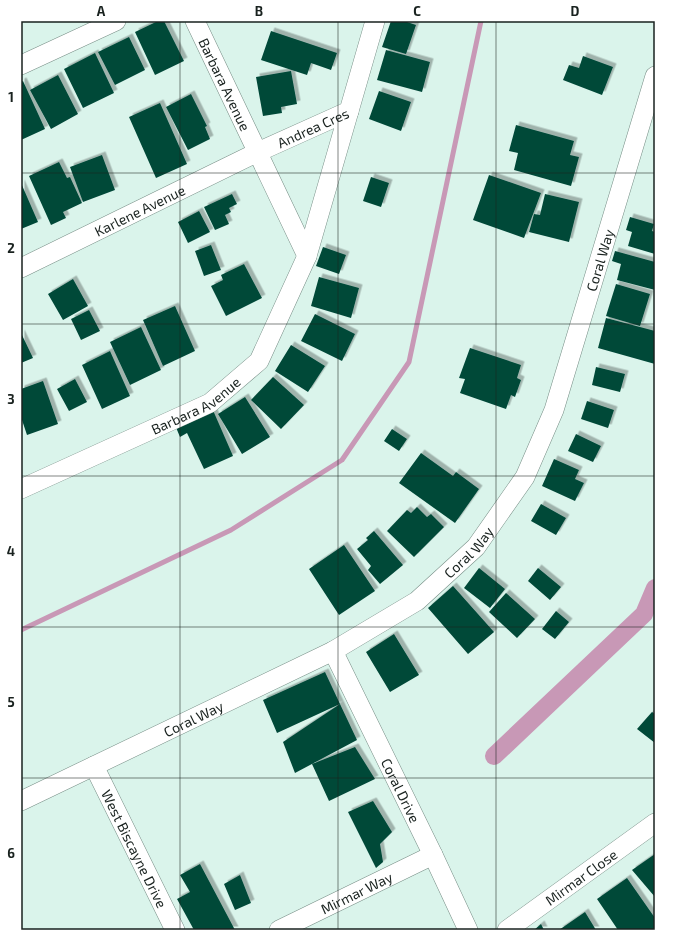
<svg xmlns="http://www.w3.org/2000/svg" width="676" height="951" font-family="'Exo 2',sans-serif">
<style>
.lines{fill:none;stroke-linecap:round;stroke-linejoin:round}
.stream{stroke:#c898b6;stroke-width:5}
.canal{stroke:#c898b6;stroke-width:18}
.building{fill:#004839;filter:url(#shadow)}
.minor-casing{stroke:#778e86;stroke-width:20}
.minor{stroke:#fff;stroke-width:19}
.grid{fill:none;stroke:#19221f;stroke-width:1;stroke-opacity:0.55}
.labels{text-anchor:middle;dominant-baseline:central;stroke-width:4;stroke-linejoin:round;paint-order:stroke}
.street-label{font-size:14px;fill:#19221f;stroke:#fff}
.neatline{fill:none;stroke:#19221f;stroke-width:1.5}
.grid-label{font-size:13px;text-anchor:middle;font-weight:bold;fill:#19221f}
</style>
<defs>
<filter id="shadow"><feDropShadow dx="3.5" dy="-3.5" stdDeviation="0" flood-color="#0004"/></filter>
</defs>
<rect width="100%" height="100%" fill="#daf4eb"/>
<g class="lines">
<!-- stream -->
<path class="stream" d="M21,630L231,530L342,460L409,362L481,21"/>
<!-- canal -->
<path class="canal" d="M494,756L644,614L655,588"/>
</g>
<!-- building -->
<path class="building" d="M158,21H164L184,61L155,75L135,32Z
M391,21H404L416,25L406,54L382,47Z
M271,31L337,53L331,70L311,63L307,75L261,60Z
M129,37L145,70L115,85L98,52Z
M386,50L430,62L422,92L377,80Z
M95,53L114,93L83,108L64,69Z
M583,56L613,67L602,95L563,80L569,65L579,68Z
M291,71L297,104L281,107L282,113L263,116L256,77Z
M58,75L78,114L51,129L30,90Z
M23,81L45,129L21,140V82Z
M379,91L411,102L401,131L369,119Z
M191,94L207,126L205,127L210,139L188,150L166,107Z
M160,103L187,164L156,178L129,117Z
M516,125L574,141L570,155L579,157L571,186L514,170L518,153L509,151Z
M102,155L115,190L83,202L70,167Z
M59,162L67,178L70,177L82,203L63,212L66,218L51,225L29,176Z
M489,175L541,193L524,238L473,220Z
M371,177L389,183L381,207L363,201Z
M21,183L38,222L21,229Z
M232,194L237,204L229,208L231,212L225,215L229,224L215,230L204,207Z
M545,194L579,202L569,242L529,232L534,214L540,215Z
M199,211L210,232L188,243L178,222Z
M630,217L654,224L652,231L655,232V254L628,246L632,232L626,230Z
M211,245L221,270L204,276L195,251Z
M323,247L346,255L339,274L316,266Z
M615,251L655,262V290L617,280L621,264L612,261Z
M244,264L262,298L226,316L211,286L223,280L221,275Z
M319,277L359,288L351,318L311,306Z
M73,279L88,306L63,320L48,294Z
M616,284L650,294L640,326L606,316Z
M175,306L195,351L163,366L143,320Z
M89,310L100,331L81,340L71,319Z
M315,314L355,334L342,361L301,341Z
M606,318L655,331V364L598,348Z
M141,327L161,370L130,385L110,342Z
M21,333L33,358L21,363Z
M291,345L325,366L308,392L275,371Z
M470,348L521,365L517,378L521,380L515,397L511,395L506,409L460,393L465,379L459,378Z
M110,351L130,396L102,409L82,365Z
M596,367L625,374L620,392L592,385Z
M273,377L304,405L281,429L251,400Z
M75,379L87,402L69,411L57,389Z
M43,381L58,424L27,435L21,417V389Z
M245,397L270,437L242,454L218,414Z
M587,401L614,410L608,428L581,419Z
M212,408L233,456L204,469L187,433L180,437L175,425Z
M392,429L407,439L399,451L384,441Z
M576,434L601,446L593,462L568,451Z
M421,453L453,476L456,472L479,489L455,523L399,483Z
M554,459L579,470L575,479L584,483L575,501L542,486Z
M541,504L566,518L556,535L531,521Z
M417,507L427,517L431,514L444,527L414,557L387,531L407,510L411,513Z
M374,531L403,565L380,584L368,570L371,566L357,549L368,540L366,538Z
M344,545L375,591L339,615L309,569Z
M479,568L505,589L490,608L464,588Z
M538,568L561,587L550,600L528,581Z
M453,586L494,632L468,654L428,608Z
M506,593L535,619L517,638L489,612Z
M556,611L569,622L555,639L542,629Z
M394,634L419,675L390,692L366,652Z
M325,672L340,704L277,733L263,700Z
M340,704L357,740L295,773L283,742Z
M652,712L655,714V743L637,729Z
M355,747L375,779L329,801L312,764Z
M373,801L392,832L380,844L383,862L376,868L348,812Z
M655,854V897L632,870Z
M200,864L235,930H194L177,899L190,892L180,875Z
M240,875L251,903L235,910L224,884Z
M627,878L655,918V930H618L597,899Z
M585,912L596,930H559Z
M541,924L544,930H534Z"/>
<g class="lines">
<!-- minor casing -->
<g class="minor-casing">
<g id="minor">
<path id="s1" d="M195,21L307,256"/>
<path d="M21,65L116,21"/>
<path id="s2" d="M21,268L258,152L349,111L375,21"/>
<path id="s3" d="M21,489L210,403L259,361L307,256L349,111"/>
<path id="s4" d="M333,651L433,855L468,930"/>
<path id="s5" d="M94,766L175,930"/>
<path id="s6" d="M21,801L333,651L417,601L476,547L525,477L554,410L655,76"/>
<path id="s7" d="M279,930L433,855"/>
<path id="s8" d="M507,930L655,823"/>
</g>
</g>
<!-- minor -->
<use href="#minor" class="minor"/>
</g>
<!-- grid -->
<path class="grid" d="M180,21V930M338,21V930M496,21V930M21,173H655M21,324H655M21,476H655M21,627H655M21,778H655"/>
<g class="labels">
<!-- street labels -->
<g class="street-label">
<text stroke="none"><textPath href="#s1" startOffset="70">Barbara Avenue</textPath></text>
<text stroke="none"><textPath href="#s2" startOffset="324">Andrea Cres</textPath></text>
<text stroke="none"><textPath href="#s2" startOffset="132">Karlene Avenue</textPath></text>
<text stroke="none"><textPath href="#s6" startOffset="839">Coral Way</textPath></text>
<text stroke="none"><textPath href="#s3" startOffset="194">Barbara Avenue</textPath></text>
<text stroke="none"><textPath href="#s6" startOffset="515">Coral Way</textPath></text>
<text stroke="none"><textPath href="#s6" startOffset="191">Coral Way</textPath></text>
<text stroke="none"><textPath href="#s4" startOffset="155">Coral Drive</textPath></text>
<text stroke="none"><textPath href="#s5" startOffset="92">West Biscayne Drive</textPath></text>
<text stroke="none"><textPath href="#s8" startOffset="91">Mirmar Close</textPath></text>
<text stroke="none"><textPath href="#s7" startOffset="86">Mirmar Way</textPath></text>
</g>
</g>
<!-- border -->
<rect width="676" height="951" fill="none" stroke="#ffffff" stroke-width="44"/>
<rect x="22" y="22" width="632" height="907" class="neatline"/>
<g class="grid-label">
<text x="101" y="16">A</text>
<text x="259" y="16">B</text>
<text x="417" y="16">C</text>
<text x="575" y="16">D</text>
<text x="11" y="102">1</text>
<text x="11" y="253">2</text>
<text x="11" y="404">3</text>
<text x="11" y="556">4</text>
<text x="11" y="707">5</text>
<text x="11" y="858">6</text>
</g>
</svg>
